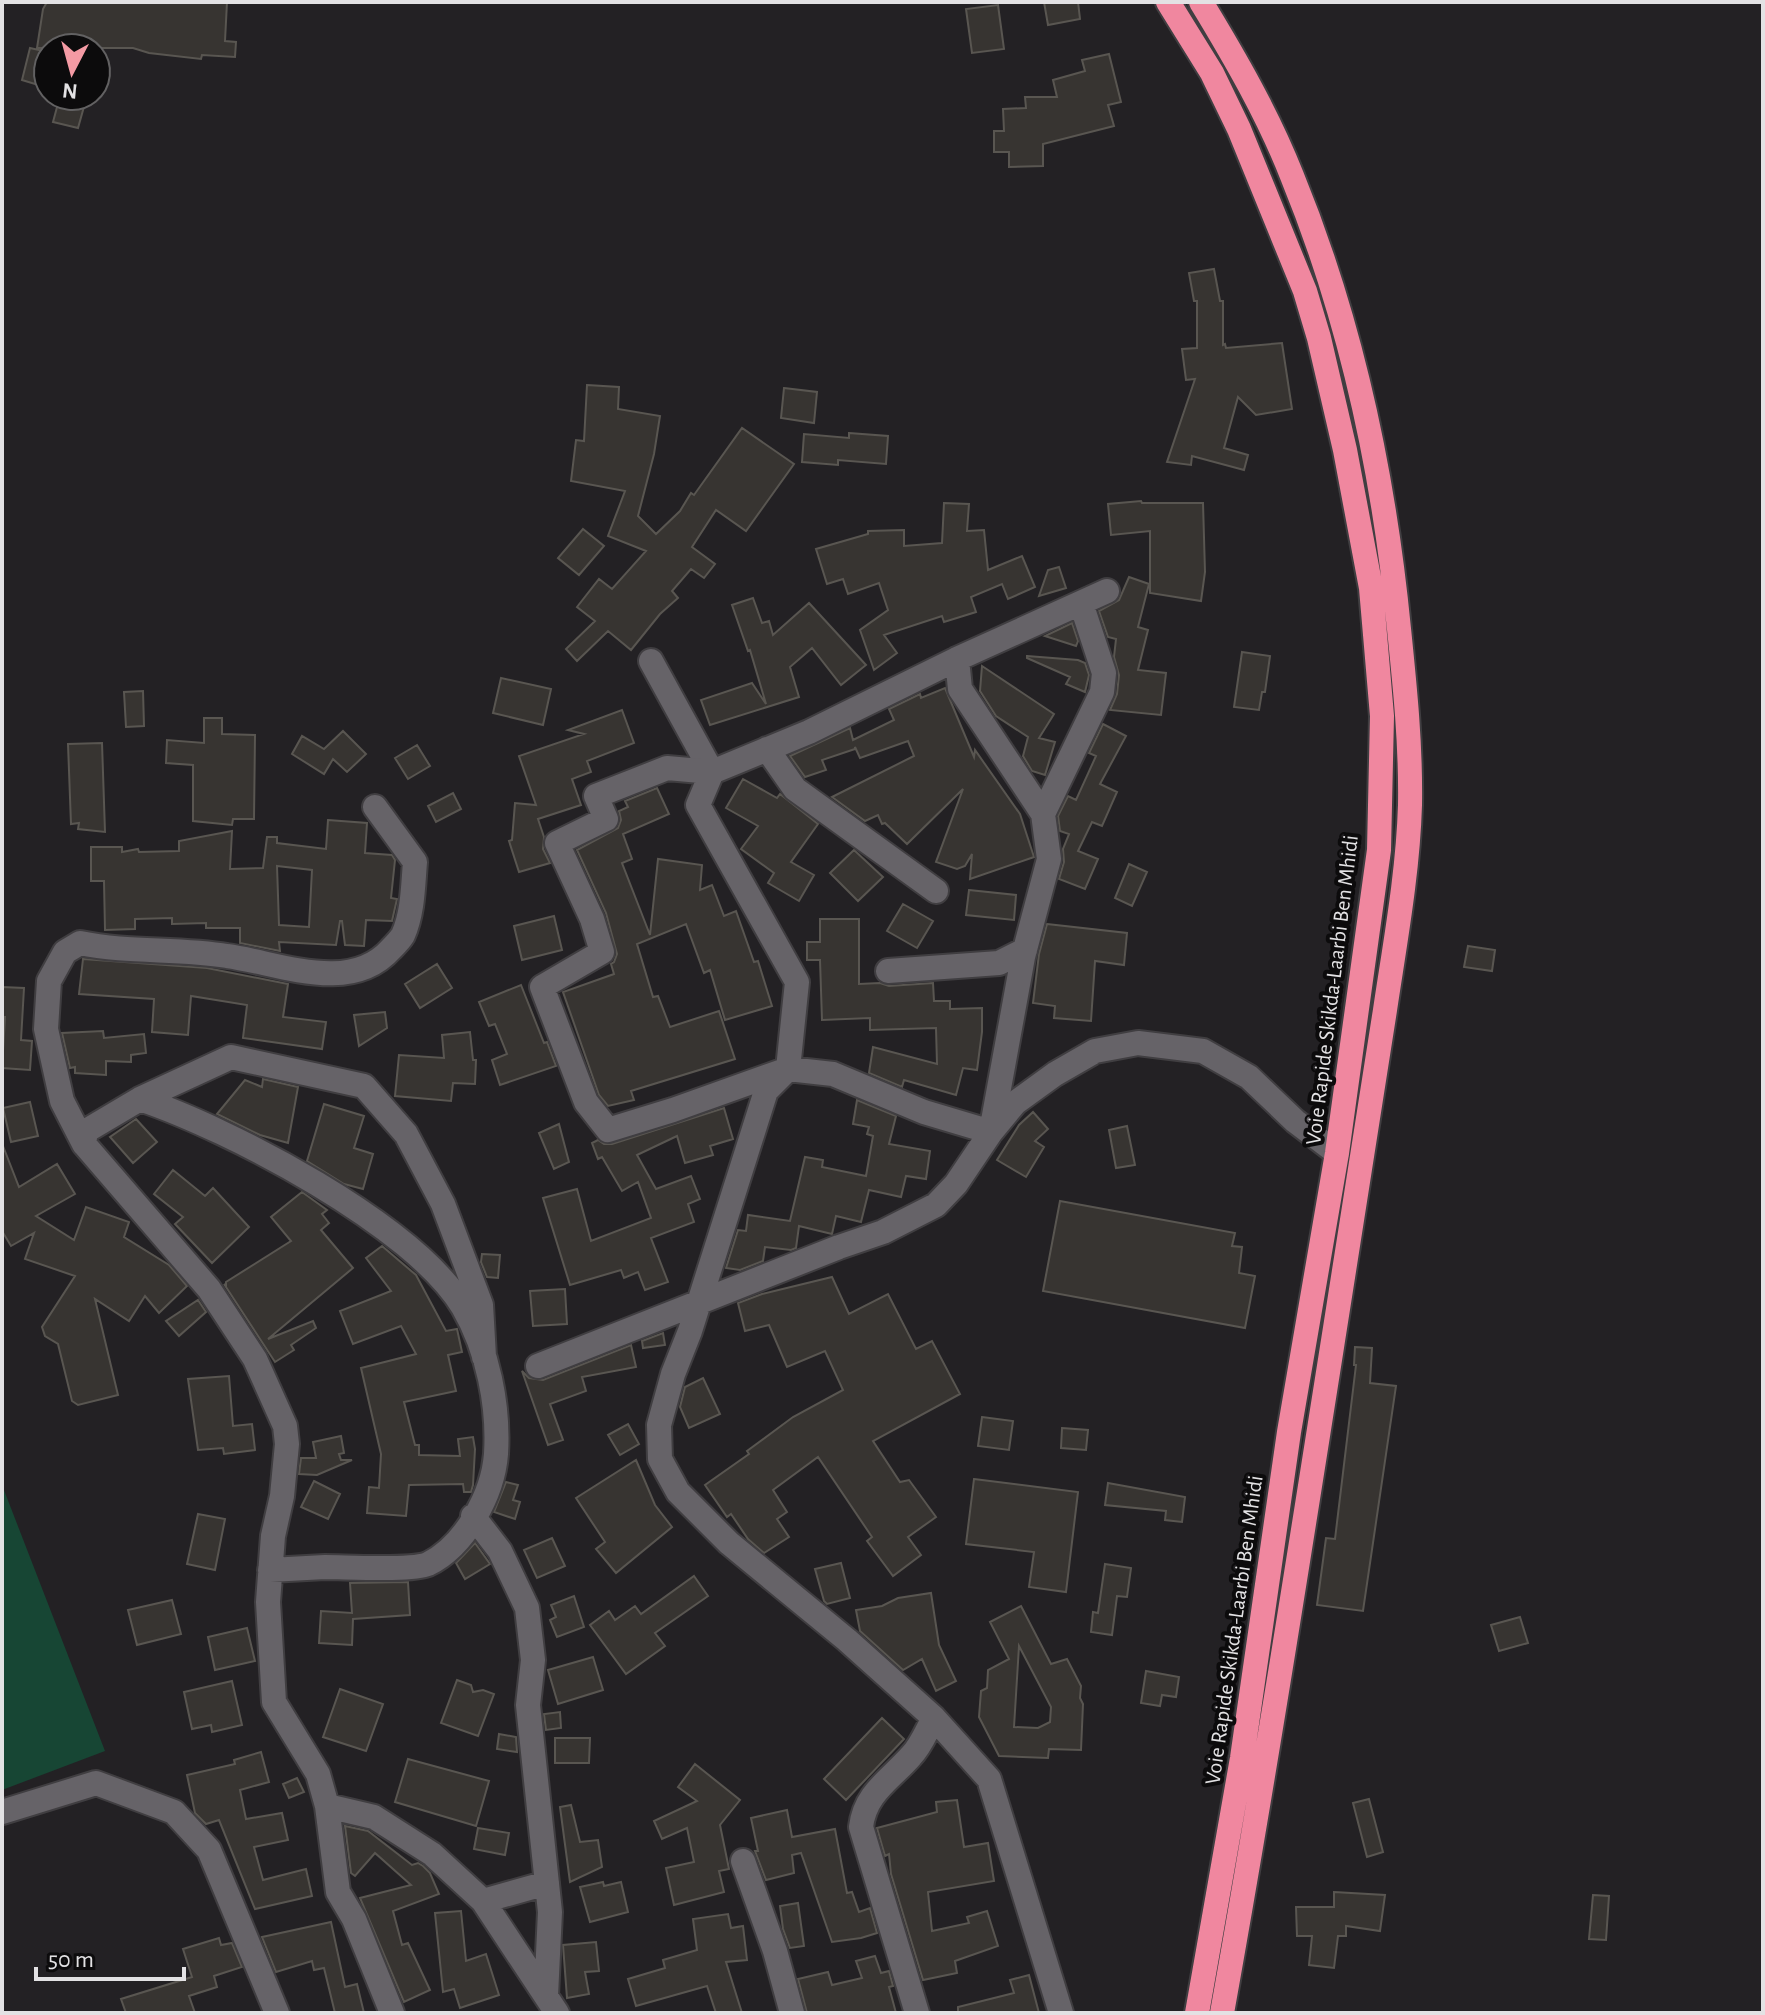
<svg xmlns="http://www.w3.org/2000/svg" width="1765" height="2015" font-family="'Alegreya Sans',sans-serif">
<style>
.green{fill:#174634}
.building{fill:#373431;stroke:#595651;stroke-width:2;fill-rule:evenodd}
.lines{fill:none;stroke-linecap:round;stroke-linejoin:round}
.minor-casing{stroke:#403e41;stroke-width:28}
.highway-casing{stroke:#403e41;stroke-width:28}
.minor{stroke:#666368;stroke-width:24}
.highway{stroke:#f0879f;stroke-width:24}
.labels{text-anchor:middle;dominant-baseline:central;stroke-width:8;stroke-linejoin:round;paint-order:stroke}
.street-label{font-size:22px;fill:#e3e2e4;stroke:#0c0b0c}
</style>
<rect width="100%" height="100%" fill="#232124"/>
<!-- green -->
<path class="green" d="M2,1485L105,1751L2,1790Z"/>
<!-- building -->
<path class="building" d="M47,2H227L225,41L236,42L235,57L202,55L201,59L149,53L133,48H37L43,9Z
M1044,2H1078L1080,19L1048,25Z
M998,5L1004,49L972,53L966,9Z
M30,48L48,52V88L22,80Z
M1109,54L1121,102L1108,105L1114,126L1043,144V166L1009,167V152H994V131H1004L1003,109L1026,108L1025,97H1057L1053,80L1085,71L1082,60Z
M60,96H87L78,128L53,122Z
M1214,269L1220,301H1223V345L1225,344L1226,348L1282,343L1292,409L1256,415L1238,397L1224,448L1248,455L1244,470L1192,456L1191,465L1167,462L1195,379L1186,380L1182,349L1197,348V301H1194L1189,273Z
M587,385L619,387L618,409L660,416L654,454L638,516L656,534L680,511L691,493L694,495L742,428L794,464L746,531L716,510L692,547L715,564L704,578L691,569L672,591L678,598L660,614L631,650L608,631L577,661L566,649L595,621L577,607L599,579L612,589L646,551L608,536L625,491L571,481L576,440L584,441Z
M784,388L817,392L814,423L781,418Z
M849,433L888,436L886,464L838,460V465L802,462L804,434L849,438Z
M1141,501L1142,503H1203L1205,572L1201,601L1150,593V531L1111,535L1108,504Z
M944,503L969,504L967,531L984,530L988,570L1022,556L1035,587L1008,599L1002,584L971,597L976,612L944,622L942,616L884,635L897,653L874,670L860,630L888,610L879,583L848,594L843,579L827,584L816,549L868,534V531L904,530V546L942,543Z
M583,529L604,546L579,575L558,558Z
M1059,567L1066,588L1039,596L1048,570Z
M1129,577L1149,584L1138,627L1148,630L1138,670L1166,673L1161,715L1110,710L1117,694L1119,675L1114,657L1116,639L1108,637L1099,611L1119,600Z
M753,598L762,623L769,621L773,635L809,603L866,665L841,685L812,648L790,667L799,697L710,725L701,700L752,683L766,704L750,650L748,651L732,605Z
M1072,623L1078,641L1076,646L1045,636Z
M1242,652L1270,656L1265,692H1262L1259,710L1234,707Z
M1027,656L1078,660L1085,663L1089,675L1085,692L1066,684L1070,677L1027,658Z
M982,666L1054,714L1039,738L1055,742L1045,775L1032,771L1023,756L1028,737L996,716L980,691Z
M501,678L551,689L543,725L493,713Z
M945,688L974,757L975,750L1020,814L1034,857L970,879L972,854L965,866L957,869L936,862L963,789L907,844L885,823L882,824L878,815L865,821L832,797L914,756L908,741L860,758L855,747V749L822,760L826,770L805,777L790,756L850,728L853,740L894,720L889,709L920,694L921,698Z
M143,691L144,726L126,727L124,692Z
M622,710L634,743L587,761L591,772L572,779L581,805L538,819L544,837L543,849L550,863L519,872L509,841L512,840L515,803L536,805L519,756L584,734L568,730Z
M204,718H222V734L255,735L254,819H233L232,825L193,821V765L166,763L167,740L204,743Z
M1103,724L1126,736L1100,784L1117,792L1102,826L1092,822L1078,851L1098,859L1085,889L1059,879L1064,862L1063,849L1069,834L1060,831L1058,816L1068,796L1076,800L1096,756L1089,753Z
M343,731L366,754L347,772L333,759L324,774L292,754L302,736L324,749Z
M102,743L105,832L78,829L79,823L71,824L68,744Z
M417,745L430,766L408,779L395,758Z
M743,779L777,798L780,794L818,824L791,862L814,875L799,901L768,883L774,873L741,849L758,826L726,808Z
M657,788L669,814L623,834L632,859L622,863L650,935L658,859L702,865L700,890L712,885L724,916L736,911L754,962L758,961L772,1006L725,1020L710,970L704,973L686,924L637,944L653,997L658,996L670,1027L719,1011L735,1059L631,1091L634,1100L608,1106L599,1095L563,992L614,974L611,964L614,962L617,954L606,913L577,850L618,828L621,820L619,811L628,807L625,801Z
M453,793L461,809L436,822L428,806Z
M328,820L367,823L365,853L392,855L395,860L391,898L397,899L392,921L366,920L364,946L345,945L342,921H340L336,945L279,942L280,951L240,943V928H206V923L172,924V918L135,919V929L105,930L104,881H91V847H122V852L138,849L139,852L179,851V841L232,831L230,869L263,868L267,837H277V843L326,849ZM277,866L312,870L309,927L279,925Z
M854,850L883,877L858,901L830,873Z
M1129,864L1147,872L1132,906L1115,898Z
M969,890L1016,895L1014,920L966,915Z
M903,904L933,921L917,948L887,931Z
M554,916L562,950L522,960L514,926Z
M820,919H859V984L880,983L889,986L933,983L934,1001H950V1009L982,1008V1032L977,1070L963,1068L956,1095L904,1080L902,1087L869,1073L873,1047L937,1064L936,1028L870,1030V1018L822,1020L820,960H807V942H820Z
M1047,924L1127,933L1124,965L1095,961L1091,1021L1054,1018L1055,1006L1033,1003L1039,954Z
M1468,946L1495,950L1492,971L1464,967Z
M83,959L207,968L288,984L283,1017L326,1022L322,1049L243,1038L247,1005L191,996L188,1035L152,1032L154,999L79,994Z
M437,964L452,988L420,1008L405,984Z
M521,985L544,1043L547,1042L556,1066L500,1085L492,1060L507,1054L495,1024L489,1026L479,1002Z
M2,987L24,988L21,1040L32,1041L30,1070L2,1068L5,1017H2Z
M385,1012L387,1028L359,1046L354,1015Z
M103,1031L104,1038L144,1034L146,1053L131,1055V1062L106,1061V1075L75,1073V1067L70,1068L62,1033Z
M470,1032L473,1060H476L475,1084L453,1083L451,1101L395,1096L399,1055L444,1058L442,1035Z
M263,1079L298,1087L288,1143L260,1135L217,1114L245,1080L262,1087Z
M857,1100L896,1116L889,1144L930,1151L926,1179L906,1176L901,1197L869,1190L861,1222L836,1216L832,1234L799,1226L796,1248L791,1250L765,1247L763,1261L740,1270L726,1268L738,1230L746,1231L748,1215L790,1221L805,1157L823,1160L822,1167L866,1176L873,1136L867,1134L869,1127L853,1124Z
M30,1102L38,1136L11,1142L3,1108Z
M324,1104L364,1116L354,1148L373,1154L363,1189L344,1184L307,1161Z
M724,1108L733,1139L710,1146L713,1155L685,1163L677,1136L637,1155L656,1189L691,1176L700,1199L688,1204L694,1222L651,1238L668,1282L645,1290L638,1272L624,1278L621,1270L570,1285L543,1198L577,1189L591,1241L651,1218L638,1182L622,1191L602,1157L598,1159L592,1143L598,1140L604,1144H612Z
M1033,1112L1048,1129L1035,1141L1044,1147L1026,1177L997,1160L1019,1125Z
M136,1119L157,1142L133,1163L110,1137Z
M559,1124L569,1162L554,1169L539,1133Z
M1127,1126L1135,1165L1116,1168L1109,1130Z
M3,1146L19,1187L57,1164L75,1194L36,1216L74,1240L86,1207L129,1222L124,1237L169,1265L187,1286L159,1313L145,1296L129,1321L95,1299L118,1395L78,1405L72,1401L58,1344L45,1336L42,1327L75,1276L25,1259L34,1233L11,1246L2,1231Z
M173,1170L205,1196L213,1188L249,1227L212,1263L175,1224L183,1217L154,1194Z
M302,1192L327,1210L322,1214L329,1223L321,1230L353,1268L268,1339L313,1321L316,1328L291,1345L294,1350L275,1362L224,1284L226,1286V1282L291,1241L271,1217Z
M1060,1201L1235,1233L1232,1246L1242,1247L1239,1273L1255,1276L1245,1328L1043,1291Z
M382,1246L416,1275L446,1331L457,1329L462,1352L448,1355L456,1391L404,1402L415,1445H419V1455L460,1456L458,1439L473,1437L475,1449L473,1485L471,1492H464L463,1484L409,1485L406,1516L367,1513L369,1487L379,1488L381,1454L361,1368L416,1354L401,1326L353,1344L340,1311L391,1291L366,1258Z
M482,1254L500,1255L498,1278L487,1277L481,1262Z
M832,1277L849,1314L888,1294L916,1349L932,1341L960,1394L873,1441L900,1482L909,1480L936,1517L908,1537L921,1555L893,1576L867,1541L872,1537L818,1457L773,1490L787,1512L777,1519L789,1537L764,1553L748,1539L731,1514L727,1517L705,1485L749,1454L747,1451L793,1417L843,1390L825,1351L787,1367L769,1325L745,1331L738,1303L762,1294Z
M565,1289L567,1324L533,1326L530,1291Z
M198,1300L206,1312L179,1336L166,1321Z
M663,1333L665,1345L643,1348L642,1341Z
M631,1345L636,1367L582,1377L586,1391L550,1404L563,1440L548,1445L522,1371L529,1378L543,1380Z
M1355,1347L1372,1348L1370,1383L1396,1386L1363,1611L1317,1605L1326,1538L1335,1539L1356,1365H1354Z
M229,1376L233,1426L252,1424L255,1450L224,1454L223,1448L198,1450L188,1379Z
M703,1378L720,1414L689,1428L680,1407L685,1387Z
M982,1417L1013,1421L1009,1450L978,1446Z
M628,1424L639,1444L620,1455L608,1435Z
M1062,1428L1088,1430L1086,1450L1061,1448Z
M341,1436L344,1453L339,1454L341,1460H352L317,1475L299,1474L301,1458H316L313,1442Z
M636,1460L655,1505L672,1527L616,1573L596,1549L605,1542L576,1498Z
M974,1479L1078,1492L1066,1592L1029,1587L1034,1552L966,1544Z
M314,1481L340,1494L328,1519L301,1507Z
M506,1482L518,1485L513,1500L520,1502L515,1519L494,1512Z
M1108,1483L1185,1497L1182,1522L1165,1520L1166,1511L1105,1505Z
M198,1514L225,1519L215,1570L187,1564Z
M552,1538L565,1566L537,1578L524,1550Z
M475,1543L490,1564L465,1579L456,1563Z
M841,1563L850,1598L827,1604L824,1601L815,1569Z
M1105,1564L1131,1568L1127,1597L1117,1596L1112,1635L1091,1632L1093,1612L1098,1613Z
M694,1576L708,1596L655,1633L665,1646L626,1674L590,1625L609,1611L615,1620L635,1606L641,1614Z
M408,1582L410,1615L353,1619L352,1645L319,1643L321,1611L352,1613L350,1583Z
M931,1593L939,1645L956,1681L936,1691L922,1659L903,1670L860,1631L856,1610L882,1606L898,1598Z
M574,1596L584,1627L557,1637L550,1620L556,1617L551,1605Z
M172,1600L181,1634L137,1645L128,1610Z
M1021,1606L1051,1664L1067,1659L1081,1686L1080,1698L1083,1704L1081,1750L1049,1749L1048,1758L999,1756L979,1717L981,1691L987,1688L988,1670L1009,1659L990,1622ZM1019,1646L1051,1707L1050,1722L1038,1728L1014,1727Z
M1520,1617L1528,1643L1499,1651L1491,1625Z
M247,1628L255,1661L215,1670L208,1637Z
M593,1657L603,1690L558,1704L548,1670Z
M1146,1671L1179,1677L1176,1697L1162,1695L1160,1706L1141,1703Z
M457,1680L471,1685L473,1692L483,1690L494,1694L478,1736L441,1723Z
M232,1681L242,1725L212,1732L211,1725L192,1729L184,1692Z
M340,1689L383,1704L366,1751L323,1737Z
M560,1712L561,1728L546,1730L544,1714Z
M882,1718L904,1739L846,1800L824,1779Z
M499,1734L516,1737L517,1752L497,1749Z
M555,1738H590L589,1763H555Z
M261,1752L269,1782L240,1790L246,1819L282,1813L288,1840L254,1847L263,1880L306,1869L312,1896L255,1909L219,1820L206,1824L195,1813L187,1775L235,1764L234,1760Z
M408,1759L489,1781L476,1826L395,1802Z
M695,1764L740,1800L720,1825L729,1869L719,1871L724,1892L674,1905L666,1868L694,1862L687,1828L662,1839L654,1821L697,1801L678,1787Z
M297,1778L304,1792L289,1798L283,1784Z
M1369,1799L1383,1852L1367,1857L1353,1803Z
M957,1800L964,1847L988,1843L994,1881L928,1892L932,1931L969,1923L967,1917L987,1911L998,1946L955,1961L957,1973L923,1980L891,1874L889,1854L885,1856L877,1828L937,1812L936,1802Z
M571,1805L580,1842L598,1840L602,1867L570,1882L560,1807Z
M787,1810L792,1837L835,1829L847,1893L852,1892L859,1912L870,1908L877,1933L861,1938L832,1942L801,1853L792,1855L794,1873L766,1880L755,1851H758L751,1818Z
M345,1826L368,1831L412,1865L418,1863L423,1866L430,1873L439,1894L393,1911L402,1945L408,1943L430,1990L404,2002L360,1898L411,1885L375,1853L355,1876L351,1873Z
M478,1828L509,1833L505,1855L474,1849Z
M603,1882L604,1886L621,1882L628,1912L590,1922L580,1887Z
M1334,1892L1385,1895L1380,1931L1346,1926V1936H1338L1334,1968L1309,1965L1312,1936H1297L1296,1907H1334Z
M1593,1895L1609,1896L1606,1940L1589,1939Z
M798,1903L804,1946L790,1948L783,1929L780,1906Z
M461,1911L466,1961L486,1954L499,1995L460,2008L454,1989L443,1992L435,1913Z
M728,1914L731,1928L743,1926L747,1960L726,1962L742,2013H716L707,1986L636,2006L628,1979L665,1968L663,1960L697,1950L693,1919Z
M331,1922L345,1987L357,1984L364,2013H335L324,1968L314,1970L312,1961L276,1972L262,1937Z
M219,1938L221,1945L232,1943L242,1967L214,1976L217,1987L189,1996L195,2013H126L121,1999L192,1977L183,1949Z
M596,1942L599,1971L585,1972L589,1994L567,1998L563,1945Z
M875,1956L881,1973L889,1971L893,1986L889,1987L896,2013H807L798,1979L828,1972L832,1985L862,1978L856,1961Z
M1029,1975L1039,2013H958V2007L1014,1993L1010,1980Z"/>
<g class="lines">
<!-- minor casing -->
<g class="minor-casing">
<path id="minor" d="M957,659L960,689L1043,814
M651,661L712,772
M767,749L795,789L936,891
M712,772L667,768L596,796L606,819L557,843L592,919L602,952L542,987L586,1102L608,1130L673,1110L788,1069L797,982L698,805L712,772L809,732L957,659L1107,591
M888,971L999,963L1025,950
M140,1099C230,1129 415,1226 463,1307C488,1350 499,1406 496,1454C493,1494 465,1546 428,1564C411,1571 347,1567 325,1567C307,1568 289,1569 270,1570
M84,1144L62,1101L46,1029L49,981L65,952L80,943C128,953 179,948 227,956C279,963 350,995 391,949C395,945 400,940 403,935C413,913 413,885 415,862L375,807
M538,1366L839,1247L883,1232L936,1205L956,1184L991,1132L1015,1103L1055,1074L1095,1051L1138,1043L1203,1051L1249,1077L1295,1121L1337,1153
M473,1516L500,1551L527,1608L533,1660L528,1705L550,1912L546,1996
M327,1806L318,1774L274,1702L268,1602L273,1536L282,1496L287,1444L285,1426L255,1359L209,1289L84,1144L86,1131L140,1099L231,1057L364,1086L406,1134L443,1204L481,1305L484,1357
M2,1812L96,1783L174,1812L209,1850L277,2013
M743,1861L775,1951L792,2013
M483,1901L547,1883
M392,2013L354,1919L338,1892L327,1806L374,1817L432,1854L483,1901L557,2013
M917,2013L861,1827C865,1793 890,1780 911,1756C921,1746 927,1730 934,1718
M1061,2013L989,1779L934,1718L847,1640L729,1543L678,1492L660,1459L659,1425L673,1374L690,1331L766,1091L788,1069L833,1074L924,1112L991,1132L1023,957L1049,859L1043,814L1102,692L1104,673L1081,603"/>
</g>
<!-- highway casing -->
<g class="highway-casing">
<path id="highway" d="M1168,2L1212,73L1239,129L1305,291L1319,338L1345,450L1371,588L1382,716L1379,850L1337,1153L1289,1432L1242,1758L1197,2013
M1201,2C1235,58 1268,115 1292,176C1351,320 1384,475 1399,629C1405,687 1411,746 1410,805C1408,873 1395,943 1385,1010C1369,1116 1351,1222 1335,1328C1299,1556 1263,1785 1222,2013"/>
</g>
<!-- minor -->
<use href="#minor" class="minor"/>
<!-- highway -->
<use href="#highway" class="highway"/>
</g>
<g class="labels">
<!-- street labels -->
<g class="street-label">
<text transform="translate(1332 990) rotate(-83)">Voie Rapide Skikda-Laarbi Ben Mhidi</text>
<text transform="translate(1234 1630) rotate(-82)">Voie Rapide Skikda-Laarbi Ben Mhidi</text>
</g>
</g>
<!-- border -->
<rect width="1765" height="2015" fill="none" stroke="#e3e2e4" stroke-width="8"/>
<!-- north arrow -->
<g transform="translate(72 72) rotate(186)"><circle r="38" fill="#0c0b0c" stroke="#626162" stroke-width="2"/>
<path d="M0-6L14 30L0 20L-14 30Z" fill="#f49aa4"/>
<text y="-12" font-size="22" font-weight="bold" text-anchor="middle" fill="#e3e2e4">N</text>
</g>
<!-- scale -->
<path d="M36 1967v12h148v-12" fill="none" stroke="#e3e2e4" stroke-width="4"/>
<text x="48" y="1967" font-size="24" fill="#e3e2e4" stroke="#0c0b0c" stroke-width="6" paint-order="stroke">50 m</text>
</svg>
